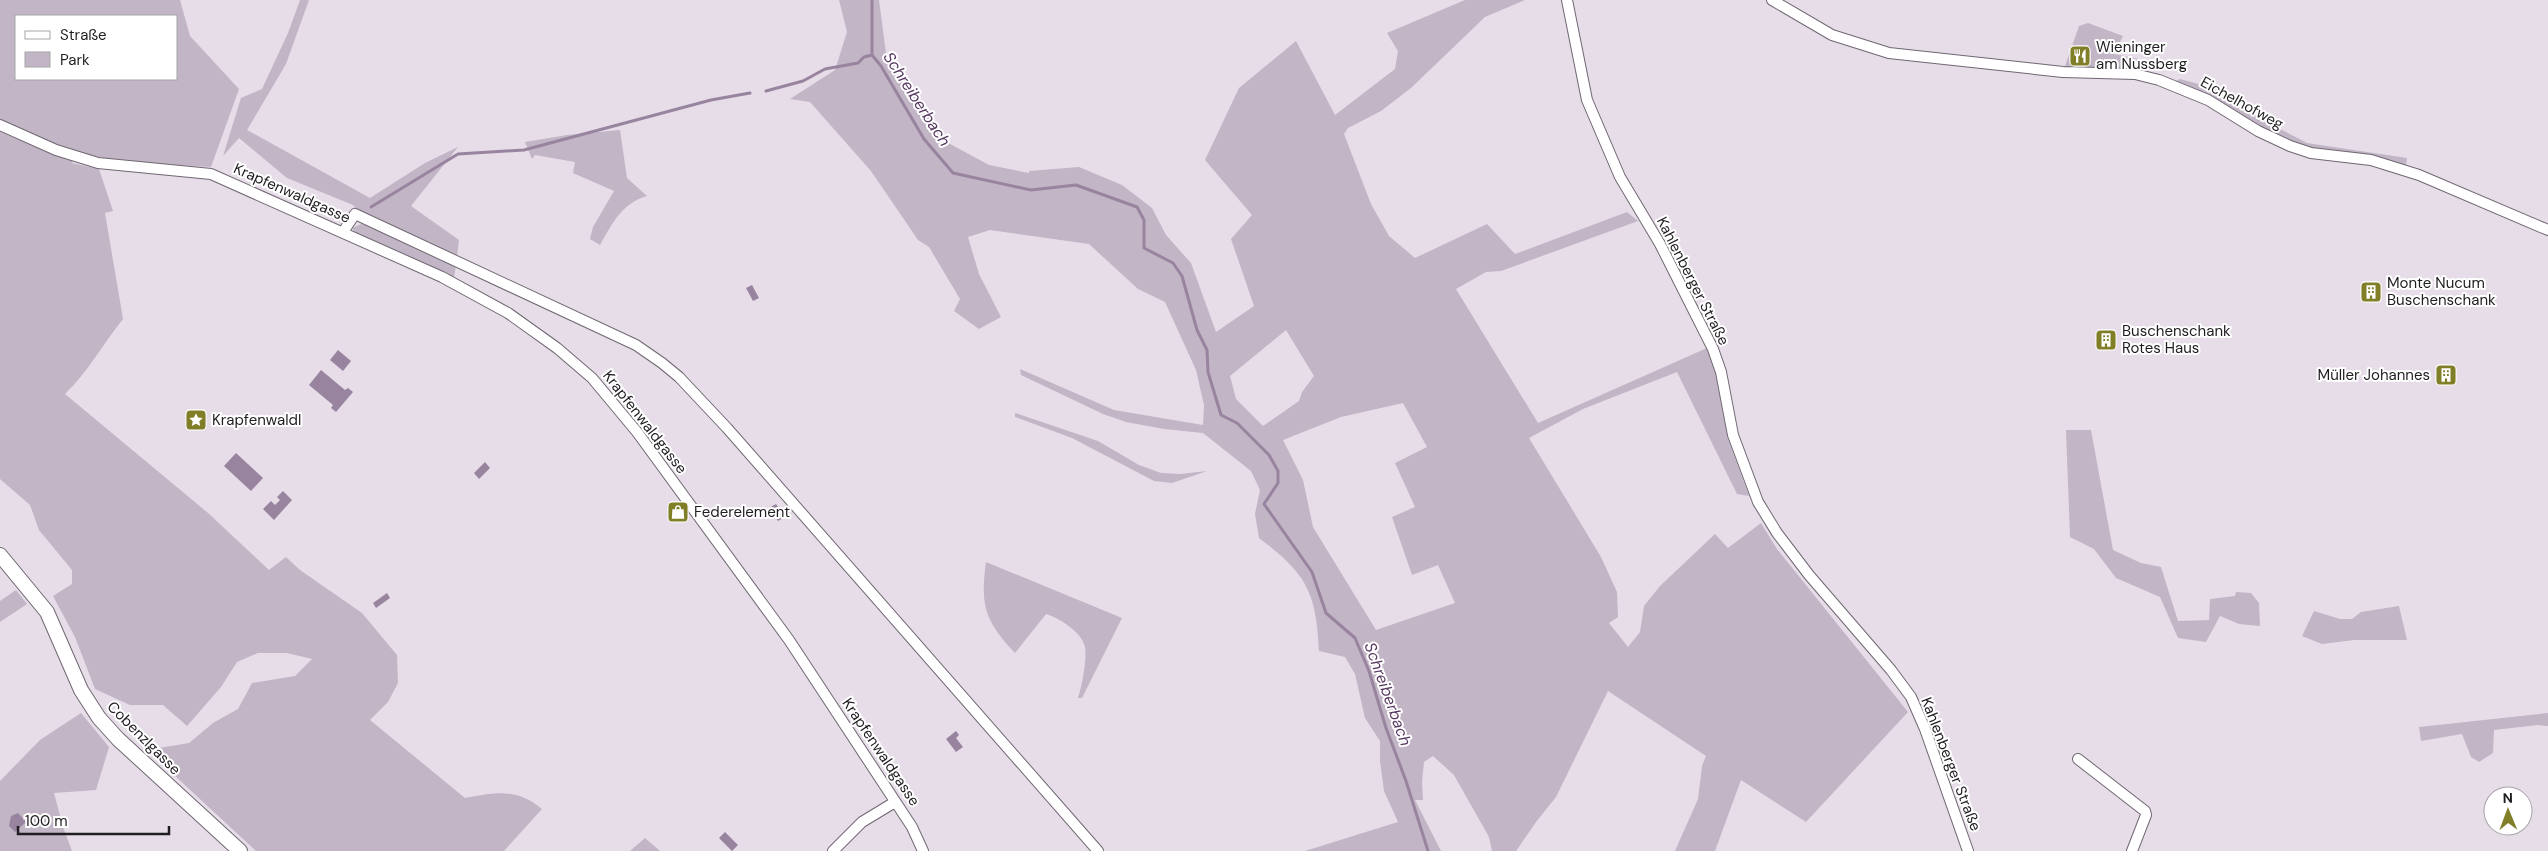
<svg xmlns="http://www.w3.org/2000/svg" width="2548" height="851" font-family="'DM Sans',sans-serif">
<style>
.green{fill:#c2b5c6;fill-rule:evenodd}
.water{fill:#99849f}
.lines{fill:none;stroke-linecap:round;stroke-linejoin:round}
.stream{stroke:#99849f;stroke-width:3}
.street-casing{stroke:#6f6771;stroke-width:12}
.secondary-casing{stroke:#6f6771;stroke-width:16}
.street{stroke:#fff;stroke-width:10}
.secondary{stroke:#fff;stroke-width:14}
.labels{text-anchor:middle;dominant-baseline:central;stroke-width:4;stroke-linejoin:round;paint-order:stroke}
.poi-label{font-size:15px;fill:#201d21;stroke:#fff;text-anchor:start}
.street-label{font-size:15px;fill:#201d21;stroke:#fff}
.water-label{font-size:16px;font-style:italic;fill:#583961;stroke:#fff}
</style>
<rect width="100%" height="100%" fill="#e6dde9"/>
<!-- green -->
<path class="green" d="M0,0H180L190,36L239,89L211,167L121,162L76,152L72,163L99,169L113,211L105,213L123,319C103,344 87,373 65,394L208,513L269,570L286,557L300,570L362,613L397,655L398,683L388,702L370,720L465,798C496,792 516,788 542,809L504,851H256L147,750L189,743L213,723L238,709L252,683L295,676L312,659L287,653H258L237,662L221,687L187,726L163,705H130L95,689L75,637L53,596L72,584V570L39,530L30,505L0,479ZM16,16H176V79H16Z
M300,0H309L286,64L247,130L370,198L425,163L458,147L411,206L459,240L457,257L362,215L353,205L287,178L239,138L223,156L241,98L262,89L288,33Z
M839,0H879L886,53L950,144L989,165L1029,173V171L1079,167L1122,185L1152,208L1166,235L1191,263L1216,332L1254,306L1231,239L1252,215L1205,160L1239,88L1296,41L1335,115L1395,69L1398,51L1387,33L1465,0H1525L1485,17L1411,88L1381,111L1348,128L1344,134L1371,204L1389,236L1415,258L1487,224L1515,254L1627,212L1638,221L1501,271L1486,272L1456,289L1538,423L1707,348L1715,368L1728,439L1749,496L1737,494L1677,372L1583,409L1529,438L1601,557L1617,592L1618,617L1609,623L1628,647L1640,632L1644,606L1660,586L1715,534L1728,548L1761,523L1777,549L1908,712L1806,822L1741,780L1715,851H1675L1698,799L1702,766L1706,756L1608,691L1556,797L1536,822L1516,851H1492L1489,837L1454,775L1433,756L1424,762L1422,782L1423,800H1415L1441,851H1305L1398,822L1384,791L1380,761V741L1365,718L1355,674L1345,657L1319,651C1316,592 1307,574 1259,538L1255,514L1260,490L1251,471L1203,433L1164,429L1126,422L1103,414L1021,375L1020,369L1114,410L1203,425L1204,405L1196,370L1165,302L1138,289L1089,244L990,230L968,237L979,274L1001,317L979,329L954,311L960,299L929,247L918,240L871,171L810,102L790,99L835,70L847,32ZM1286,330L1314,376L1302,392L1299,401L1263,426L1236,399L1230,376ZM1403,403L1427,447L1395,463L1415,507L1392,517L1412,575L1438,565L1455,603L1376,630L1313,527L1303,480L1283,440L1341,417Z
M2088,23L2123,36L2114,54L2139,59V71L2064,69L2079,26Z
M2180,79L2217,89L2250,113L2307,143L2407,158L2406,166L2295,145L2176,81Z
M620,130L627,178L647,196C622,203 612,224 600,245L590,239L593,227L614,191L573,173L575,162L535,155L532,159L525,142L567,135Z
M361,224L370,226L456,265L454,278L356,234L352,228Z
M1015,413L1098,441L1139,465L1161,473L1180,474L1207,471L1172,483L1154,481L1072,438L1015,417Z
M2066,430H2091L2113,550L2141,563L2161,567L2178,621L2209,620L2210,599L2235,596L2236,592L2251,593L2259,603L2260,626L2239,624L2220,616L2206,642L2178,638L2160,597L2116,578L2094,549L2070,537Z
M986,562L1122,618L1082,698H1078C1082,686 1087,659 1085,647C1082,632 1059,618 1046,614L1015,653C985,621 980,606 986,562Z
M16,590L27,604L0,622V601Z
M2399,606L2407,640H2354L2322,644L2302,636L2314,611L2340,619H2352L2361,612Z
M81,713L109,747L96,790L54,793L63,827L72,851H0V781L40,740Z
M2548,713V726L2538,725L2494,730L2493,753L2479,762L2471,757L2462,734L2421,741L2419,727Z
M645,838L660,851H630Z"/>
<!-- water -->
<path class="water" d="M752,285L759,298L753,301L746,288Z
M338,350L351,361L343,371L330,360Z
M321,370L345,390L348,388L353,392L336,412L331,408L333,405L309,385Z
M236,453L263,478L251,491L224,466Z
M485,462L490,468L479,479L474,473Z
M283,491L292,500L274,520L263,509L271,501L275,505L280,500L277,497Z
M776,504L785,517L778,521L769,508Z
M387,593L390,598L376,608L373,603Z
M956,731L959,735L956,738L963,747L956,752L946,739Z
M18,813L26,822L15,832L9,826L11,816Z
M725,832L738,845L732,851L719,838Z"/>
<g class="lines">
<!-- stream -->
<path class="stream" d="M872,0V55L881,66L924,139L953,173L1031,190L1076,185L1137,207L1144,220V248L1173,263L1182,276L1197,330L1207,350L1208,372L1221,415L1237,423L1269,455L1278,471V483L1264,504L1312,572L1326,613L1355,638L1369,671L1386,728L1406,781L1428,851
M766,91L803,81L825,69L858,63L864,57L872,55
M371,207L458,154L524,150L711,100L750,93"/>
<!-- street casing -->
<g class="street-casing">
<path id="street" d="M1567,0L1587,100L1620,177L1660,244L1713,349L1721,372L1733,435L1758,502L1777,533L1809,575L1891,670L1911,697L1925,729L1968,851
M1772,0L1832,35L1889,53L2063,72L2135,74L2159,80L2208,100L2258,131L2290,146L2311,153L2371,160L2419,175L2548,230
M0,125L56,150L98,163L211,174L442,277L508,313L557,348L592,378L637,432L789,640L912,827L923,851
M343,232L355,214L636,345L662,363L679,377L727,428L1098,851
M2078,759L2145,811L2146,815L2132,851
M833,851L862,822L895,802"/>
</g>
<!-- secondary casing -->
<g class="secondary-casing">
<path id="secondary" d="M0,555L47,612L81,690L99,718L118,739L240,851"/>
</g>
<!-- street -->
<use href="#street" class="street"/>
<!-- secondary -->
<use href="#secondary" class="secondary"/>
</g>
<!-- icons -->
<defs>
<g id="restaurant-square" transform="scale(1.125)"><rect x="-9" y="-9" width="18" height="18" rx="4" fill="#807f27" stroke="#fff"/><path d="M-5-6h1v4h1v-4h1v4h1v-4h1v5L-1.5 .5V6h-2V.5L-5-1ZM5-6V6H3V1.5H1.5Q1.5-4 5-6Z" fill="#fff"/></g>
<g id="building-square" transform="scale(1.125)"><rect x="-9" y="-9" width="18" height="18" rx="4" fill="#807f27" stroke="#fff"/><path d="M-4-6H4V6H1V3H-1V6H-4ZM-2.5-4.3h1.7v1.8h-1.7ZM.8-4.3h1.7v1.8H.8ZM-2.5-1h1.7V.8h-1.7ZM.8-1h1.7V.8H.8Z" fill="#fff"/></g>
<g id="sight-square" transform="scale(1.125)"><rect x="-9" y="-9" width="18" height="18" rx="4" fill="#807f27" stroke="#fff"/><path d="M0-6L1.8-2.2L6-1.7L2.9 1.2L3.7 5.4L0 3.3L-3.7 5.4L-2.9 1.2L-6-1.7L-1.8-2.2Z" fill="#fff"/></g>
<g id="shop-square" transform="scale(1.125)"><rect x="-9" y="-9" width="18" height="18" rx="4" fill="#807f27" stroke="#fff"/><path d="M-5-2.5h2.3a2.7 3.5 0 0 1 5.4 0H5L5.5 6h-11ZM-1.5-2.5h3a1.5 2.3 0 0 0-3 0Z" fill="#fff"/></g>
</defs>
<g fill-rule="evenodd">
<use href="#restaurant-square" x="2080" y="56"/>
<use href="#building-square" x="2371" y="292"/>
<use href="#building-square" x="2106" y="340"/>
<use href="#building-square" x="2446" y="375"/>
<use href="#sight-square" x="196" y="420"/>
<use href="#shop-square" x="678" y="512"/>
</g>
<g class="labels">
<!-- poi labels -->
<g class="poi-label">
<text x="2096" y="47">Wieninger<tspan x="2096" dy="17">am Nussberg</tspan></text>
<text x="2387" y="283">Monte Nucum<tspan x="2387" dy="17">Buschenschank</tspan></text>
<text x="2122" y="331">Buschenschank<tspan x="2122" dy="17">Rotes Haus</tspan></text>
<text x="2430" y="375" text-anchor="end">Müller Johannes</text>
<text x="212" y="420">Krapfenwaldl</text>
<text x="694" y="512">Federelement</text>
</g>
<!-- street labels -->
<g class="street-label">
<text transform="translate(2242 103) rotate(29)">Eichelhofweg</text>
<text transform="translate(292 193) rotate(24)">Krapfenwaldgasse</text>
<text transform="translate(1693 281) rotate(63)">Kahlenberger Straße</text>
<text transform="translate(645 422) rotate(52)">Krapfenwaldgasse</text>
<text transform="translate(144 738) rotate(45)">Cobenzlgasse</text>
<text transform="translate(881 752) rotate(56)">Krapfenwaldgasse</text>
<text transform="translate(1951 764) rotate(69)">Kahlenberger Straße</text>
</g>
<!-- water labels -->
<g class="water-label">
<text transform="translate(917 99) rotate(57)">Schreiberbach</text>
<text transform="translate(1388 694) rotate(70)">Schreiberbach</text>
</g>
</g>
<!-- legend -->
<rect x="15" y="15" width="162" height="65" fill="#ffffff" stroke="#a6a5a6"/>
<rect x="25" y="31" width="25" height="8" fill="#ffffff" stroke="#a6a5a6"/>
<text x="60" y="40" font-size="15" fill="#201d21">Straße</text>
<rect x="25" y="52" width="25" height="15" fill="#c2b5c6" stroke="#a6a5a6"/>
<text x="60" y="65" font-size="15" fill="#201d21">Park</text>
<!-- north arrow -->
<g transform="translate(2508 811) rotate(359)"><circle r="24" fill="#ffffff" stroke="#a6a5a6"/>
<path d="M0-4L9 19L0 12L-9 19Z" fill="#807f27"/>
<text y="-8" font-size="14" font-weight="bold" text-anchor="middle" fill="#201d21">N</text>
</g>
<!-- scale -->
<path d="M18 826v8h151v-8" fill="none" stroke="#201d21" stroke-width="2.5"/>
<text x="25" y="826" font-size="15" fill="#201d21" stroke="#ffffff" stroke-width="4" paint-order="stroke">100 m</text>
</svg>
